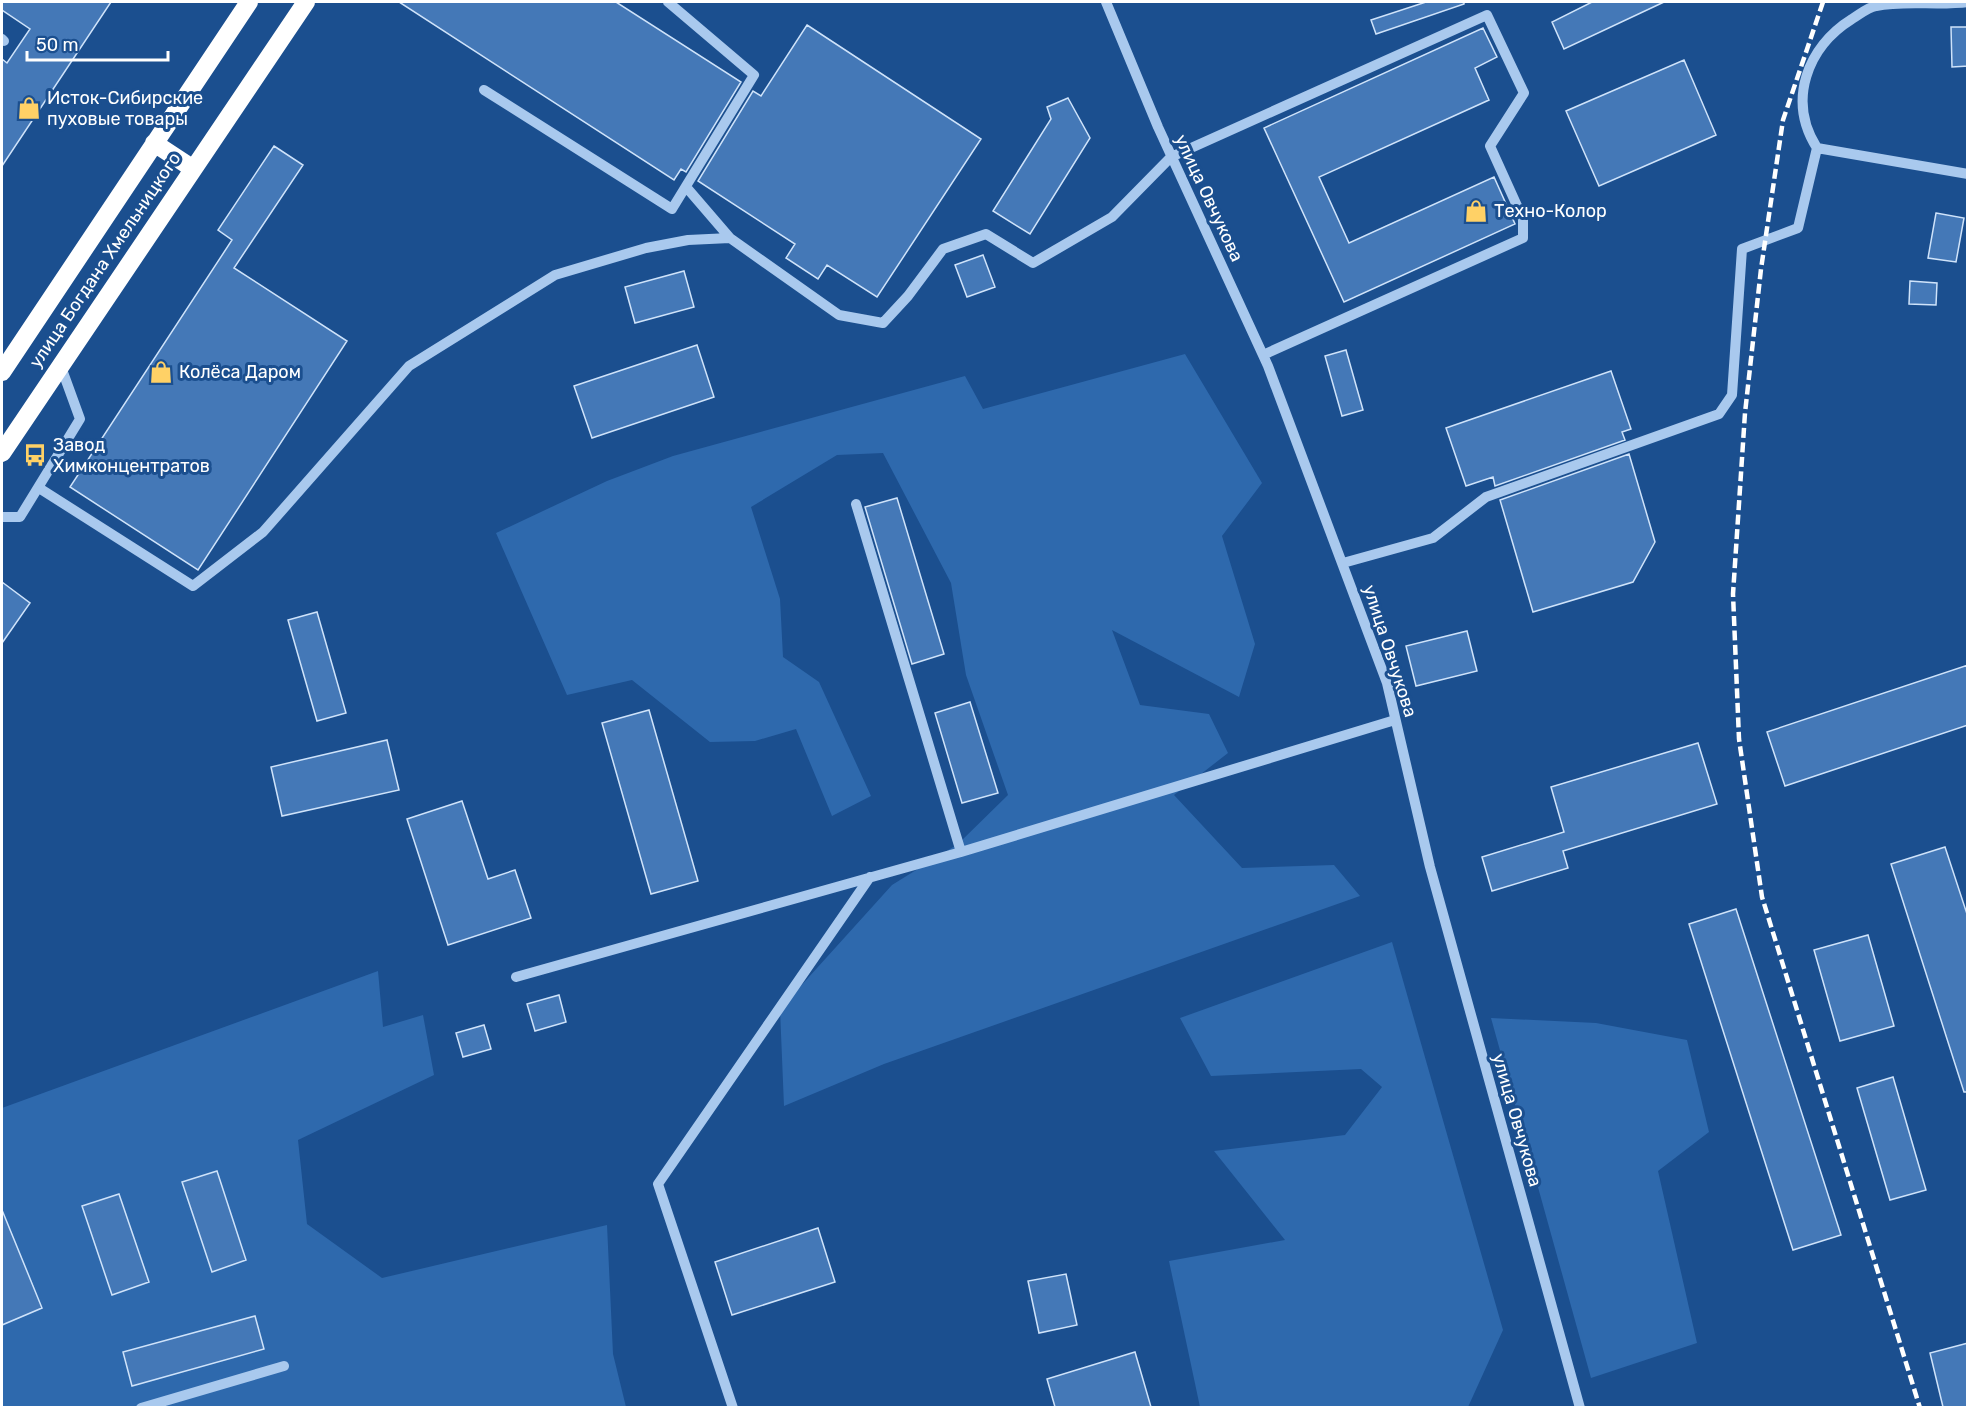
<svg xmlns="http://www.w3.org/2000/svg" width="1969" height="1409" font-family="Rubik,sans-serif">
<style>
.green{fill:#2e69ad}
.building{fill:#4478b7;stroke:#cfe3fa;stroke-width:1.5}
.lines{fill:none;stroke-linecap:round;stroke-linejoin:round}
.minor{stroke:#a9c9ee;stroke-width:10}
.highway{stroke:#fff;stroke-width:18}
.rail{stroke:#fff;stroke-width:4.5;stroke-dasharray:10 4.5;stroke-linecap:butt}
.labels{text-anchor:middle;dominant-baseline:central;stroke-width:6;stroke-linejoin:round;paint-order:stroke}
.poi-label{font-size:18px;fill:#fff;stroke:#1b4f8f;text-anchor:start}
.street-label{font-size:18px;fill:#fff;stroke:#1b4f8f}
</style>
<rect width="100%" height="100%" fill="#1b4f8f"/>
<!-- green -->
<path class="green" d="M1185,354L1262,483L1222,536L1255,644L1239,697L1112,630L1140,705L1209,714L1228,753L1174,795L1242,868L1334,865L1360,896L884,1064L784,1106L780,1009L892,885L958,844L1008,795L966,675L951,583L883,453L837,455L751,507L780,599L783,657L819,682L871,796L832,816L796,729L755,741L710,742L632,680L567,695L496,533L607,481L673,456L965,376L983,409Z
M1392,942L1503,1330L1468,1407H1200L1169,1261L1285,1240L1214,1151L1345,1135L1382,1087L1361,1069L1211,1076L1180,1018Z
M378,971L383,1027L423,1015L434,1075L298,1140L307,1224L382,1278L607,1225L613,1354L626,1407L2,1408V1108Z
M1491,1018L1596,1023L1687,1040L1709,1132L1658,1171L1697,1343L1591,1378Z"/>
<!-- building -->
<path class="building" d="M2,2H111L2,166V59L7,63L30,29L2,10Z
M399,2H616L741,82L686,172L681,169L674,180Z
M1426,2H1464V4L1376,34L1371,20Z
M1592,2H1664L1564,49L1552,22Z
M807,25L981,139L877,297L827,265L818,279L786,258L795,244L698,181L753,91L761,96Z
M1951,27H1968V66L1952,67Z
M1483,28L1497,57L1475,68L1489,100L1319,177L1349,243L1494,177L1515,224L1344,302L1264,128Z
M1684,60L1716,135L1599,186L1566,111Z
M1068,98L1090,138L1030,234L993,211L1051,119L1047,107Z
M274,146L303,165L234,268L347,341L198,570L70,487L232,240L218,230Z
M1936,213L1964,218L1956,262L1928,258Z
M983,255L995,287L967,297L955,265Z
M684,271L694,307L635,323L625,287Z
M1910,281L1937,283L1936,305L1909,304Z
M697,345L714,397L592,438L574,386Z
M1346,350L1363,410L1342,416L1325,356Z
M1611,371L1631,429L1622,432L1625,440L1495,486L1493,477L1466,486L1446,428Z
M1629,454L1655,542L1633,582L1533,612L1500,500Z
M897,498L944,654L912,664L865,507Z
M2,582L30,603L2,643Z
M317,612L346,713L317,721L288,620Z
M1467,631L1477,671L1416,686L1406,646Z
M1968,665V725L1785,786L1767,732Z
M970,702L998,793L962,803L935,713Z
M649,710L698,881L651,894L602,723Z
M387,740L399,790L282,816L271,767Z
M1698,743L1717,804L1563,851L1568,868L1492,891L1482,857L1564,832L1551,787Z
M462,801L488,879L515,870L531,918L448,945L407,819Z
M1945,847L1968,917V1092H1964L1891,864Z
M1736,909L1841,1235L1793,1250L1689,924Z
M1868,935L1894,1026L1840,1041L1814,950Z
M559,995L566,1022L535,1031L527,1004Z
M484,1025L491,1049L463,1057L456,1033Z
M1893,1077L1926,1190L1890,1200L1857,1088Z
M217,1171L246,1260L212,1272L182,1182Z
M119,1194L149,1282L112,1295L82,1206Z
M2,1210L42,1308L2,1325Z
M818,1228L835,1282L732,1315L715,1262Z
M1066,1274L1077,1325L1039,1333L1028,1281Z
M255,1316L264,1349L132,1386L123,1352Z
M1968,1343V1407H1943L1930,1353Z
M1135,1352L1151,1407H1055L1047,1379Z"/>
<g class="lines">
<!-- minor -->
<path class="minor" d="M1106,2L1158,127L1268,366L1387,683L1430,867L1580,1408
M1968,2C1938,6 1904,0 1876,6C1868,7 1859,15 1852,19C1807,47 1787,101 1817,148L1968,174
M2,39L4,41
M484,90L672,209L754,75L668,2
M687,188L730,238
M39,488L193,586L263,532L409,366L555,275L646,248L688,240L730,238L839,315L883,323L908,296L943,249L986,234L1033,263L1112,217L1171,157L1487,15L1524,93L1490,146L1523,219V238L1263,355
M856,504L961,852L1395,720
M2,517H20L80,419L60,364
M1343,563L1433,538L1486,497L1719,414L1732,395L1742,249L1798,228L1817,148
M516,977L961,852
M141,1408L284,1366
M733,1408L658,1184L870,877"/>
<!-- highway -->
<path class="highway" d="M154,143L192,168
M2,372L249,2
M2,453L306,2"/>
<!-- rail -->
<path class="rail" d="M1823,2L1783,120L1761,269L1745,413L1733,594L1739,739L1762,897L1920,1408"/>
</g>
<!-- icons -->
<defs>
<g id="shop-bare" transform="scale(1.8)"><path d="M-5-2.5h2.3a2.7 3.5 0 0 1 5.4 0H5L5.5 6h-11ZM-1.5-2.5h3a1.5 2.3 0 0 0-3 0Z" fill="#ffd166" stroke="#1b4f8f" stroke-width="2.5" paint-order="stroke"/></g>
<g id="bus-bare" transform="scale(1.8)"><path d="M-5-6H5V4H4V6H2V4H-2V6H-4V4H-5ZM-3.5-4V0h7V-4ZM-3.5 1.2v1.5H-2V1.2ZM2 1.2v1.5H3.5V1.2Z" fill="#ffd166" stroke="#1b4f8f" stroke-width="2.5" paint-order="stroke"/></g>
</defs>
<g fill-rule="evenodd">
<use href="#shop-bare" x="29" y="108"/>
<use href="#shop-bare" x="1476" y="211"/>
<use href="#shop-bare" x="161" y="372"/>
<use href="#bus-bare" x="35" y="455"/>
</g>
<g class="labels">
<!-- poi labels -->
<g class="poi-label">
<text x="47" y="98">Исток-Сибирские<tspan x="47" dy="21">пуховые товары</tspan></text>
<text x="1494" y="211">Техно-Колор</text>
<text x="179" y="372">Колёса Даром</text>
<text x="53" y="445">Завод<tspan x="53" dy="21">Химконцентратов</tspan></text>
</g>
<!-- street labels -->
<g class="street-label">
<text transform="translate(1209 198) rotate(65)">улица Овчукова</text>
<text transform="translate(105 260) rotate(-56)">улица Богдана Хмельницкого</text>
<text transform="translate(1390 651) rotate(72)">улица Овчукова</text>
<text transform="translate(1517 1120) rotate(74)">улица Овчукова</text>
</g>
</g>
<!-- border -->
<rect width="1969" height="1409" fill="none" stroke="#ffffff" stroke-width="6"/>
<!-- scale -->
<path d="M27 51v9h141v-9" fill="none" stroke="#ffffff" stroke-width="3"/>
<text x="36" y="51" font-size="18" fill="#ffffff" stroke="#1b4f8f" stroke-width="4.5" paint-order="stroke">50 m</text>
</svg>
